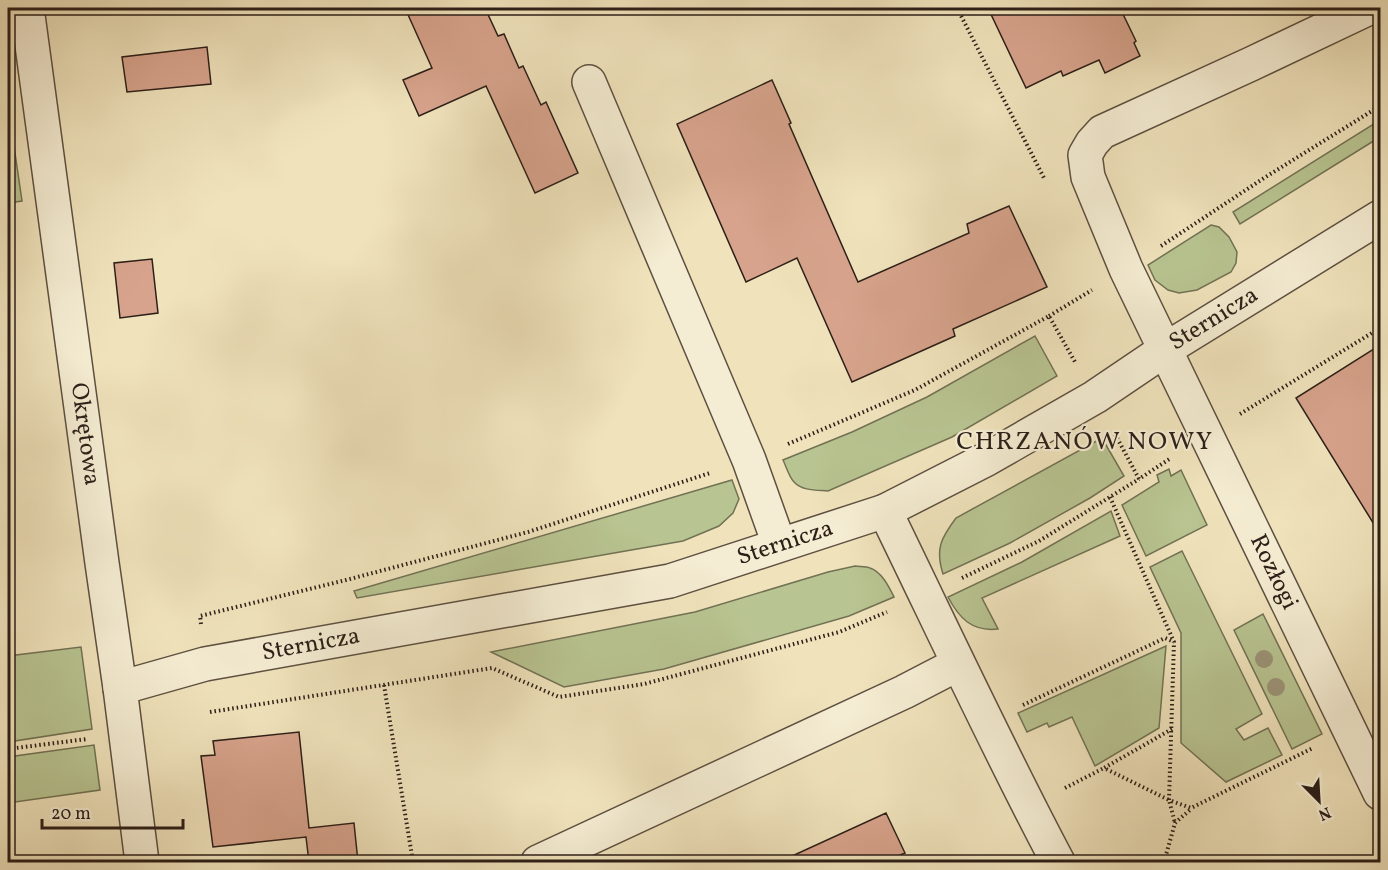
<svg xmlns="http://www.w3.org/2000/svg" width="1388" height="870" font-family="Vollkorn,serif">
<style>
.green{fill:#b8c491;stroke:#727254;stroke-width:1.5}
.building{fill:#d7a38c;stroke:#2c1f18;stroke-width:1.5}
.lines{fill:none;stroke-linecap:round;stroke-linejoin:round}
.minor-casing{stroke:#5d5041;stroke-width:36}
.path{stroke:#2c1f18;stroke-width:4;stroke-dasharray:1.5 3;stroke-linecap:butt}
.minor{stroke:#f5edd3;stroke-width:33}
.tree{fill:#9b9376}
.labels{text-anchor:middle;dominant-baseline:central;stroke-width:4.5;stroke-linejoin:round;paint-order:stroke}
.street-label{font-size:24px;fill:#2c1f18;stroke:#f5edd3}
.neighbourhood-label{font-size:26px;letter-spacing:1.5px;fill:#2c1f18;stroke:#f5edd3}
</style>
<rect width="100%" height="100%" fill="#f0e3bc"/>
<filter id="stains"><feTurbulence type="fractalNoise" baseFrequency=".00333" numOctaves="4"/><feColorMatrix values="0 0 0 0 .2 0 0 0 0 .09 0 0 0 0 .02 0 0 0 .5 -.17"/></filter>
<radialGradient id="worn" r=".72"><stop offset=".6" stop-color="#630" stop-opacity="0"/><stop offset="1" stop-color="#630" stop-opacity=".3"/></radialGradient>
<!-- green -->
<path class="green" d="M8,105L22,201L8,203Z
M1380,120V137L1240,224L1233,212Z
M1211,225L1219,227L1229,237L1237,252L1236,263L1231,272L1197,290L1179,293L1168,290L1155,280L1148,265Z
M1035,336L1057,376L952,437L828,491C817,490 802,491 794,482C789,477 786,466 783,460L852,432L927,397Z
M1102,438L1124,476L1090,498L1010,543L943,574C935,549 941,538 956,518Z
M1169,469L1171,476L1181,470L1207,525L1146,556L1122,505L1159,482L1157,475Z
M732,480L739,499L733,513L719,526L683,541L357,598L354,591Z
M1111,511L1120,536L982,598L998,629C972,632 959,618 948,597L1022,562Z
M1182,551L1262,714L1236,729L1244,740L1268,728L1282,755L1226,782L1181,743V633L1150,567Z
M855,566C859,567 865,566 870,568C882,572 889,587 894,597L849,616L664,669L564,687L491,652L695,612L828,572Z
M1263,614L1322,734L1292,749L1234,630Z
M1166,646L1159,728L1095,766L1072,717L1049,727L1047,723L1027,732L1018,713Z
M81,647L92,729L8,742V656Z
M94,745L100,790L8,803V757Z"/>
<!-- building -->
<path class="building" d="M405,8H485L498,36L504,34L519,68L523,66L541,105L546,102L578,173L535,193L486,86L419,116L403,80L432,68Z
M988,8H1120L1136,41L1134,43L1140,56L1105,73L1099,60L1063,76L1061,71L1026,88Z
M207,47L211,84L127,92L122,57Z
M772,80L791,123L789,124L858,282L969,233L967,224L1009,206L1047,287L953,329L955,336L852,382L797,258L746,282L677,124Z
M152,259L158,313L120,318L114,263Z
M1380,345V534L1296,398Z
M299,732L309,828L354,823L358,862H309L306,837L213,847L201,756L215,755L213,741Z
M886,813L905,853L884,862H779Z"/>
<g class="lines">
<!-- minor casing -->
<g class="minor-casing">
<g id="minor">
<path id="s1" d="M27,8L102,563L120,688L142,862"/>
<path id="s2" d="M1369,8L1251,64L1102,132L1092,143L1085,155L1088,177L1126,269L1380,793"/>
<path d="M589,82L749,460L779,544"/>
<path d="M885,511C942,628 997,747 1058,862"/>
<path id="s3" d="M120,688L205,664L670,581L885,511L987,459L1095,397L1166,349L1380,217"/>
<path d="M538,862L904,692L958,664"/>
</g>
</g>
<!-- path -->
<path class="path" d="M957,8L1045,180
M1161,246L1264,178L1380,106
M1049,316L1092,290
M1240,414L1380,328
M1115,434L1139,479L1171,458
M788,444L915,390L1049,316L1075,362
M1110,497L1174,642L1169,800L1191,808L1313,748
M962,578L1039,541L1139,479
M201,624L200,616L346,580L528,532L710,473
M384,685L413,862
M1023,705L1165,638L1174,642
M210,712L492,668L559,697L644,684L839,632L887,612
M1172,729L1104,768L1169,800L1175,823
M8,749L87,739
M1065,788L1104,768
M1164,862L1175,823L1191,809"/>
<!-- minor -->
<use href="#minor" class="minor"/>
</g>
<!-- trees -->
<g class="tree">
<circle cx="1264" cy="659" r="9"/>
<circle cx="1276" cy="687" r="9"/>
</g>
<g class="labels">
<!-- street labels -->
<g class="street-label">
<text stroke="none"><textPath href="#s3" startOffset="1168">Sternicza</textPath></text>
<text stroke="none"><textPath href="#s1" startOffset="430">Okrętowa</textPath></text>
<text stroke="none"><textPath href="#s3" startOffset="682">Sternicza</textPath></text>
<text stroke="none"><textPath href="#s2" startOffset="782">Rozłogi</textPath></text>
<text stroke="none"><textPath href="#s3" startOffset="196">Sternicza</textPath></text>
</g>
<!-- neighbourhood labels -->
<g class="neighbourhood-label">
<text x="1085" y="442">CHRZANÓW NOWY</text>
</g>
</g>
<!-- margin -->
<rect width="1388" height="870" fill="none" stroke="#f0e3bc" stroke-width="30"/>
<rect x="9" y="9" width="1370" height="852" fill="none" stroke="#2c1f18" stroke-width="3"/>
<rect x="15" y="15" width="1358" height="840" fill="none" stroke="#2c1f18" stroke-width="1.5"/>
<!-- north arrow -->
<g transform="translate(1319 801) rotate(156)" stroke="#f5edd3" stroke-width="4.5" paint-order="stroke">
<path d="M0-4.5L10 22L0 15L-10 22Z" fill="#2c1f18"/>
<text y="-9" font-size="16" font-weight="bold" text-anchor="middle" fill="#2c1f18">N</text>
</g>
<!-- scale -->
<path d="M42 819v9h141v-9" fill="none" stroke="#2c1f18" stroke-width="3"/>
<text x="51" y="819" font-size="18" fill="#2c1f18" stroke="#f5edd3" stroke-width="4.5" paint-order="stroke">20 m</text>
<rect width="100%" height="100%" filter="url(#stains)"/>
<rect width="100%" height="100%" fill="url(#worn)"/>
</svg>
